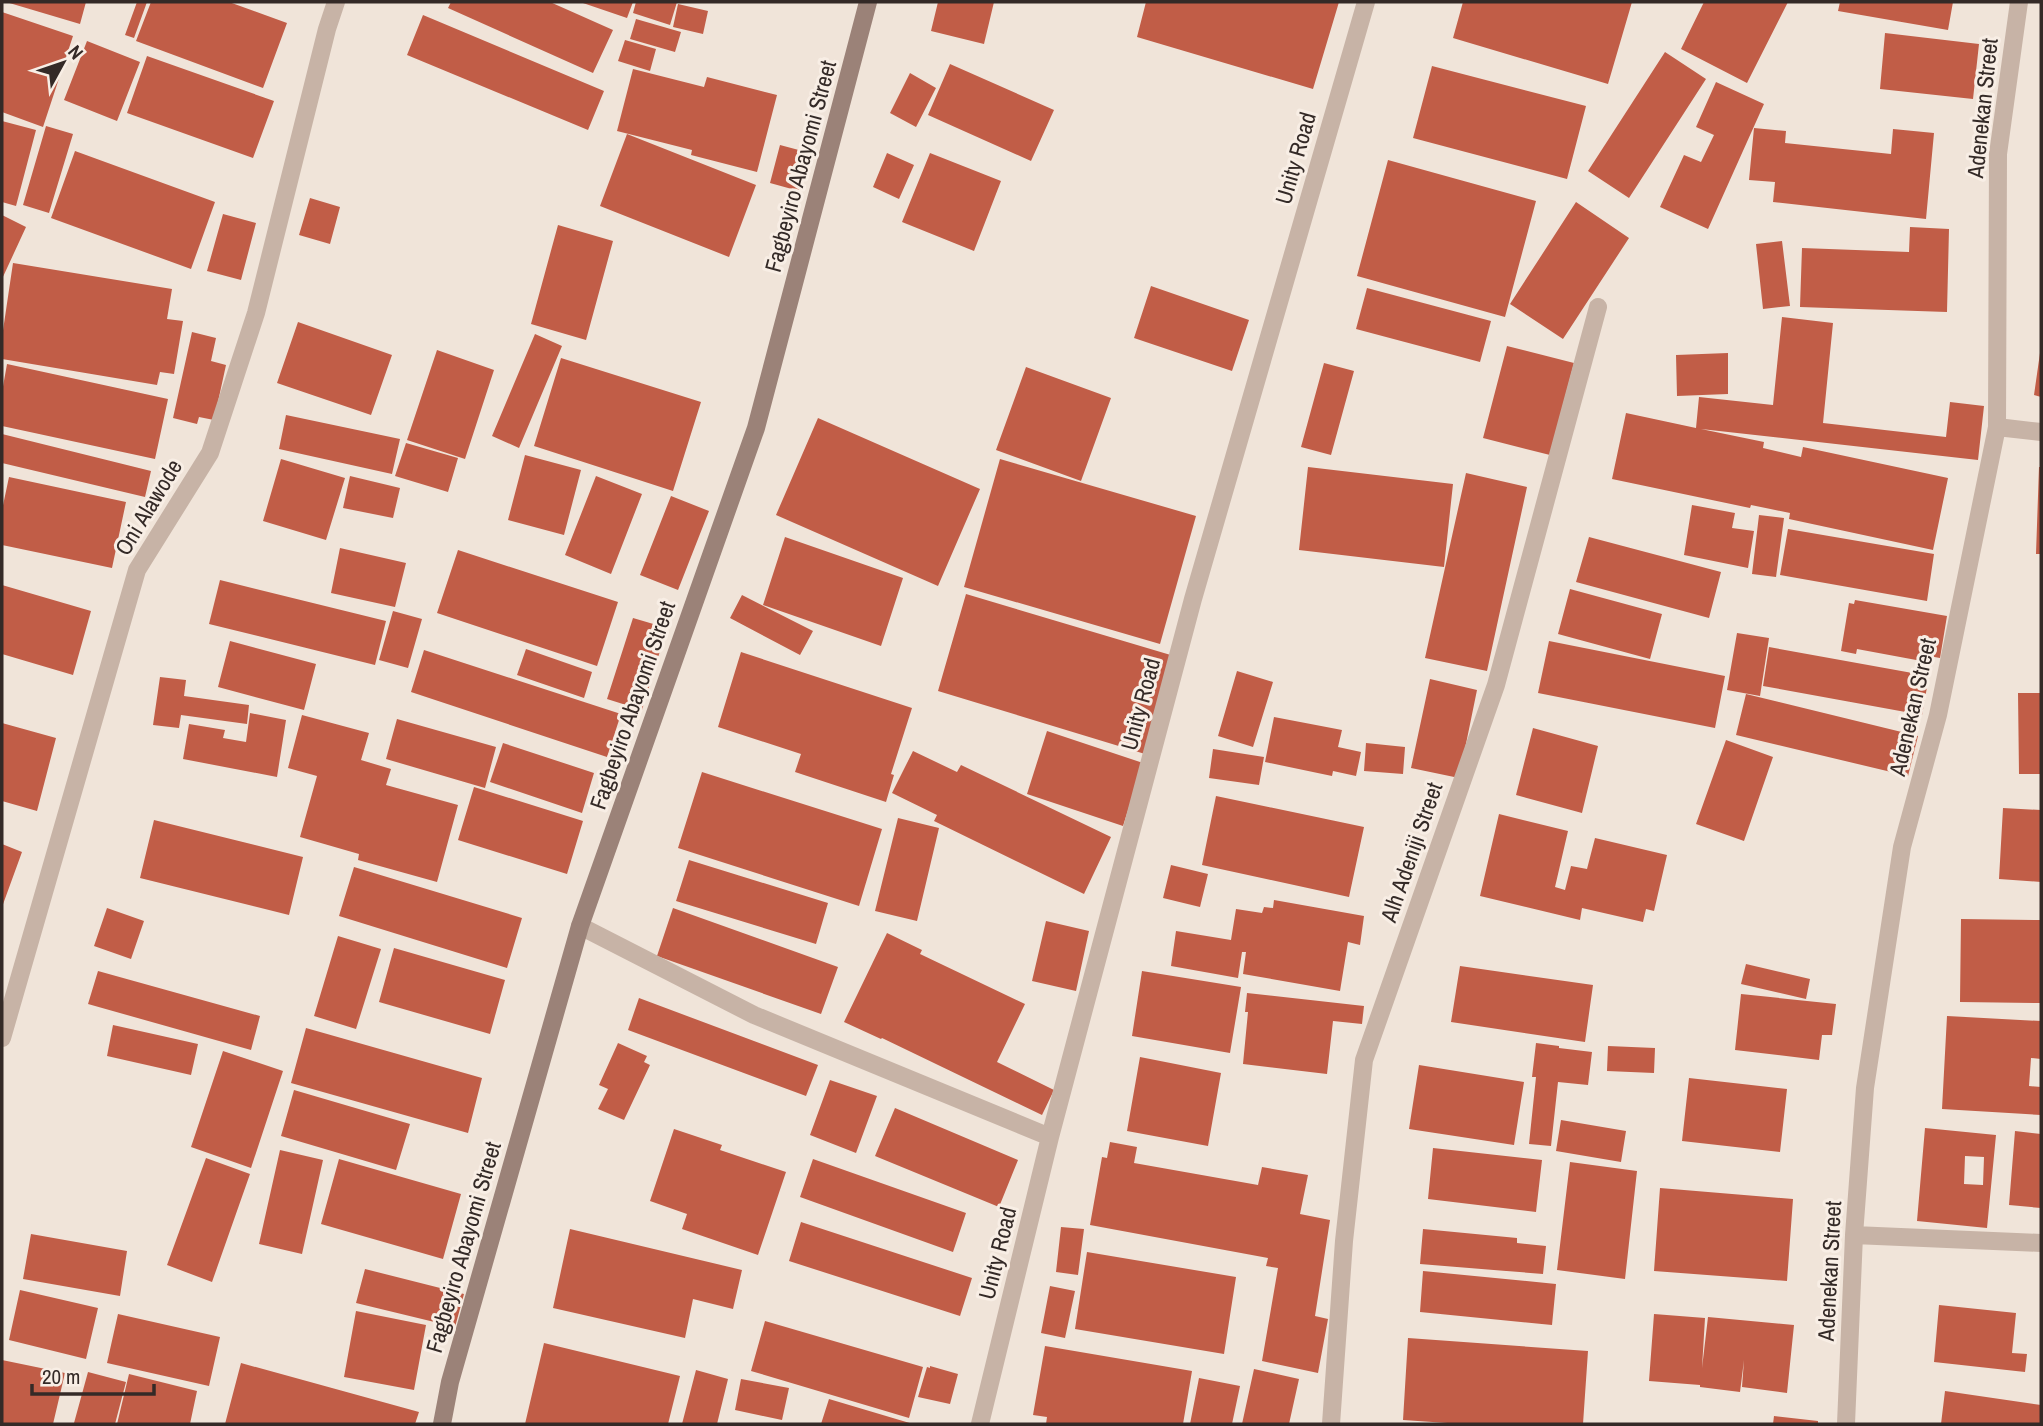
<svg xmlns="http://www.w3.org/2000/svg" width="2043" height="1426" font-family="'Archivo Narrow',sans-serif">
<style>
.building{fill:#c15d47;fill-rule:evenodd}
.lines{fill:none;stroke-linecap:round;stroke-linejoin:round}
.street{stroke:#c7b3a6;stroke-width:18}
.secondary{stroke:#9b8278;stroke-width:18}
.labels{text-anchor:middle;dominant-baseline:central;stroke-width:6;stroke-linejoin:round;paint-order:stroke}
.street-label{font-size:23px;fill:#342a27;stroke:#f8eee5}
</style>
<rect width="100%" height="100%" fill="#f0e4d9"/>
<!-- building -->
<path class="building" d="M6,2H86L80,24Z
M137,2H147L134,38L125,35Z
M151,2H229L287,23L263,88L136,41Z
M451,2H550L613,30L593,73L448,8Z
M580,2H633L627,18Z
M636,2H677L670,25L633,13Z
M938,2H994L984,44L931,31Z
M1146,2H1339L1313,89L1137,37Z
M1463,2H1632L1608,84L1453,38Z
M1704,2H1788L1747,83L1681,49Z
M1840,2H1953L1948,30L1838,11Z
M678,4L708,11L703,34L673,27Z
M2,12L73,36L43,127L2,112Z
M423,15L604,91L588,130L407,55Z
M636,19L681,32L675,52L630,39Z
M1885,33L1979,44L1973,99L1880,89Z
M625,40L656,49L650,71L618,61Z
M87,41L140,62L117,121L64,100Z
M1665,52L1706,79L1629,198L1588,171Z
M147,56L274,101L253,158L127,113Z
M950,64L1054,110L1031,161L928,115Z
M1432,66L1586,106L1567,179L1413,138Z
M633,69L704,87L707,77L777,95L757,172L691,155L692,150L617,131Z
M910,73L936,88L916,127L890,113Z
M1716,82L1764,104L1708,229L1660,207L1684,155L1701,162L1714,135L1696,127Z
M2,121L36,130L16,206L2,202Z
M46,126L73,134L49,213L23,205Z
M1754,128L1786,131L1785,143L1891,154L1893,129L1934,133L1926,219L1773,202L1775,182L1749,180Z
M627,134L756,185L729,257L600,206Z
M780,145L810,153L799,191L770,183Z
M75,151L215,202L191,269L51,218Z
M887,153L914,165L899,199L873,187Z
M930,153L1001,181L974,251L902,222Z
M1388,160L1536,201L1505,317L1357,276Z
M310,198L340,207L330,244L299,235Z
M1576,202L1629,238L1563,339L1510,304Z
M223,214L256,223L241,280L207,271Z
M2,215L26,227L2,279Z
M558,225L613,241L586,340L531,324Z
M1910,227L1949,229L1947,312L1800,307L1802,248L1909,252Z
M1782,241L1790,306L1763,309L1756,244Z
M13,263L172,289L167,319L183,321L174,374L160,372L157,385L2,359V337Z
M1151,286L1249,320L1232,371L1134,338Z
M1367,288L1491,321L1480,362L1356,329Z
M1782,317L1833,323L1823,423L1946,437L1950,402L1984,406L1978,460L1701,429L1764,442L1763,448L1801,457L1803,447L1948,478L1933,550L1789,519L1790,513L1751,505L1750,508L1612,479L1626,413L1696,428L1699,397L1773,405Z
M298,322L392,355L371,415L277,383Z
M192,332L216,338L211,361L226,365L214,420L199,417L197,424L173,418Z
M535,334L562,346L519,448L492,436Z
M1507,346L1574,363L1550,455L1483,438Z
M437,350L494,370L465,459L407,440Z
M1728,353V394L1677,396L1676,355Z
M2040,353H2041V397L2034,395Z
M561,358L701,402L673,491L534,446Z
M1324,363L1354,371L1331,455L1301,447Z
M7,364L168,399L155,459L2,426V392Z
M1026,367L1111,398L1081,481L996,450Z
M286,415L400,439L392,474L279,449Z
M818,418L980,489L938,586L776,515Z
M2,434L151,471L145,497L2,463Z
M406,443L458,458L448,492L395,476Z
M525,455L581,470L564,535L508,520Z
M281,459L345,478L326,540L263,521Z
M1000,459L1196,516L1160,644L964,587Z
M1308,467L1453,484L1444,567L1299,550Z
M2039,467H2041V554H2036Z
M1466,473L1527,487L1487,671L1425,658Z
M350,476L400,488L393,518L343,508Z
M596,476L642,494L611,574L565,555Z
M9,477L126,502L112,568L2,545V510Z
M671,496L709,511L678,590L640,575Z
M1692,505L1735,513L1732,528L1754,531L1748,568L1684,555Z
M1759,515L1784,518L1776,577L1752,574Z
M1788,529L1934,554L1927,601L1780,575Z
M785,537L903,578L881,646L763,605Z
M1589,537L1721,572L1709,618L1576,582Z
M340,548L406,563L395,607L331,593Z
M458,550L618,602L597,666L437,613Z
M220,580L386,621L375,665L209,624Z
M2,585L91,611L73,675L2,654Z
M1570,589L1662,614L1650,659L1558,634Z
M966,594L1174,656L1145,754L938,691Z
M742,595L813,631L800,655L730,618Z
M1855,600L1947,616L1940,658L1929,656L1927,662L1857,649L1856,654L1841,651L1849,603L1854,604Z
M393,611L422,619L408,668L379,660Z
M633,618L667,628L642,710L607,699Z
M1737,633L1769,638L1760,696L1727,690Z
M230,641L316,664L304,710L218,687Z
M1549,641L1725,676L1715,728L1538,693Z
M1769,647L1929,676L1922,715L1763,686Z
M526,649L592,672L584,698L517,675Z
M424,650L621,714L607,757L411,692Z
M741,652L912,708L891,774L894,775L886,802L795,772L801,754L718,727Z
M1237,671L1273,682L1253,747L1218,736Z
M160,677L186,680L184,696L249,705L247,724L181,715L179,728L153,725Z
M1430,679L1477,690L1459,778L1411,768Z
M2018,693H2041V774H2019Z
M1746,694L1918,736L1908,776L1736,735Z
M250,713L286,720L277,777L183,759L189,724L225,730L223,738L246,742Z
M302,715L369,733L361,760L391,769L386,785L458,805L437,882L358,860L359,854L300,837L317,776L288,768Z
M1274,717L1342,730L1338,747L1361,752L1356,776L1333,771L1332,776L1265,762Z
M397,719L496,747L485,788L386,759Z
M2,723L56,738L37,811L2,801Z
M1533,728L1598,746L1582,813L1516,795Z
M1047,731L1143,763L1123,826L1027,794Z
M1726,740L1773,757L1744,841L1696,824Z
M503,743L594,773L582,813L490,782Z
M1366,743L1405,747L1403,774L1364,771Z
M1213,749L1264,757L1259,785L1209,778Z
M913,751L957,772L961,765L1111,837L1084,894L934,821L937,815L892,793Z
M702,772L882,829L859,906L678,848Z
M474,787L583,821L567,874L458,840Z
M1216,796L1364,827L1349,897L1202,865Z
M2003,808L2041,810V882L1999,879Z
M1499,814L1568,831L1555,887L1565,890L1571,866L1587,869L1595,838L1667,855L1654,911L1646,909L1643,922L1582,908L1580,920L1480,896Z
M898,818L939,828L917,921L875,911Z
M154,820L303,857L289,915L140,878Z
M2,844L22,852L2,907Z
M689,860L828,903L816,944L676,901Z
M1171,865L1208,874L1200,907L1163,898Z
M354,867L522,918L507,968L339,916Z
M1274,900L1364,916L1360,945L1348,942L1340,991L1243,974L1246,952H1242L1238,978L1171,966L1176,931L1231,940L1236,909L1262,913L1264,907L1273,908Z
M107,908L144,921L131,959L94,946Z
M673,908L838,967L821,1014L657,956Z
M1961,919L2041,920V1003L1960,1002Z
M1046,921L1089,931L1076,991L1032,981Z
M887,933L922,950L920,954L1025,1004L997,1062L1054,1090L1042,1115L882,1038L881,1039L844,1022Z
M338,936L381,949L356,1029L314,1016Z
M394,948L505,980L490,1034L379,1002Z
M1746,964L1810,979L1806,999L1741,984Z
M1460,966L1593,985L1585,1042L1451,1022Z
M98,971L260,1016L251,1050L88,1004Z
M1142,971L1241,987L1230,1053L1132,1036Z
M1247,993L1364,1006L1362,1024L1333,1021L1327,1074L1243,1064L1248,1012H1245Z
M1741,994L1836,1004L1832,1035H1822L1819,1060L1735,1050Z
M639,998L818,1065L806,1096L628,1030Z
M1947,1016L2041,1021V1059L2031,1058L2029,1086L2041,1087V1115L1942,1109Z
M113,1025L198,1044L191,1075L107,1056Z
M306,1028L482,1078L468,1133L291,1083Z
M618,1043L647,1056L644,1062L650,1065L624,1120L598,1109L608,1089L599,1085Z
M1536,1043L1559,1046V1048L1592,1052L1588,1085L1558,1082L1551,1146L1529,1144L1536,1077H1532Z
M1608,1046L1655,1048L1654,1073L1607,1071Z
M223,1051L283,1071L251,1168L191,1147Z
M1140,1057L1221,1073L1208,1146L1127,1131Z
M1419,1065L1524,1082L1514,1145L1409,1129Z
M1689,1078L1787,1089L1780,1152L1682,1141Z
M830,1080L877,1096L856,1153L810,1135Z
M294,1090L410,1124L396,1170L281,1136Z
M895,1108L1018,1160L999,1207L875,1156Z
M1561,1120L1626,1131L1621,1162L1556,1151Z
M1925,1128L1996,1135L1987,1228L1917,1221ZM1965,1156L1984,1157L1983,1185L1964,1184Z
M674,1129L722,1145L720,1150L786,1172L758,1255L682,1229L687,1214L650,1201Z
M2015,1131L2041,1134V1208L2009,1205Z
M1110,1142L1137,1147L1134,1163L1258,1185L1262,1167L1308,1175L1300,1214L1330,1220L1315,1316L1328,1319L1318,1373L1262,1361L1278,1268L1266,1266L1268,1258L1090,1225L1102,1157L1107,1158Z
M1433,1148L1542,1160L1536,1212L1428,1199Z
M280,1150L323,1160L302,1254L259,1244Z
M206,1158L250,1174L212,1282L167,1265Z
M339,1159L461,1194L443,1259L321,1224Z
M813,1159L966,1213L953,1252L800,1197Z
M1570,1162L1637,1171L1625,1279L1557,1270Z
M1660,1188L1793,1199L1787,1281L1654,1271Z
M801,1222L972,1278L960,1316L789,1261Z
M1061,1227L1084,1229L1078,1275L1056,1272Z
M570,1229L742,1270L733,1309L693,1299L685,1338L553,1308Z
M1423,1229L1517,1238V1243L1546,1246L1543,1274L1420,1264Z
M31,1234L127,1251L120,1296L23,1279Z
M1087,1252L1236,1277L1224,1354L1075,1329Z
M365,1269L464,1294L455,1327L356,1303Z
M1423,1271L1556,1284L1552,1325L1420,1312Z
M1050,1286L1075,1291L1065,1338L1041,1333Z
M20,1290L98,1308L86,1359L9,1340Z
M1939,1305L2016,1313L2012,1353L2027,1354L2025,1372L1934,1362Z
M356,1311L426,1325L414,1390L344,1377Z
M118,1314L220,1337L209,1386L107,1363Z
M1654,1314L1705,1318L1702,1368L1708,1317L1794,1325L1787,1393L1742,1387L1744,1360L1740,1392L1700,1387V1385L1649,1381Z
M765,1321L923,1367L909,1418L751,1371Z
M1408,1338L1588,1351L1583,1424H1462L1403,1420Z
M544,1343L680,1376L668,1424H525Z
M1045,1346L1192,1371L1183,1424H1046L1047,1417L1033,1415Z
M2,1360L65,1373L53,1424H2Z
M241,1363L419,1412L415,1424H225Z
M930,1366L958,1374L950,1404L918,1397L927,1367L930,1368Z
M1254,1369L1299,1379L1289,1424H1242Z
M696,1370L728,1379L717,1424H682Z
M88,1372L126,1382L115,1424L74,1423Z
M129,1374L197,1391L190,1424H117Z
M1199,1378L1240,1386L1232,1424H1190Z
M741,1379L789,1388L782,1420L735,1410Z
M1945,1391L2041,1405V1424H1941Z
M829,1399L913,1424H821Z
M1774,1416L1818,1421V1424H1773Z"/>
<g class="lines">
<!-- street -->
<path class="street" d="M1997,427L2041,432
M580,926L754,1015L1050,1137
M2,1038L137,570L210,453L256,313L327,29L336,2
M1854,1235L2041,1243
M980,1424L1050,1137L1193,599L1366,2
M1331,1424L1344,1241L1364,1060L1496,685L1598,307
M1846,1424L1854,1235L1865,1088L1902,847L1938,715L1997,427L1998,154L2019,2"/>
<!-- secondary -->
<path class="secondary" d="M442,1424L450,1382L580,926L756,428L868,2"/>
</g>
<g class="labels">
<!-- street labels -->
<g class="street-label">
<text transform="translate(1982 108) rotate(-84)">Adenekan Street</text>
<text transform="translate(1295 158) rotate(-74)">Unity Road</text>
<text transform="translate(800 166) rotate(-75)">Fagbeyiro Abayomi Street</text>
<text transform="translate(148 507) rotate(-59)">Oni Alawode</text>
<text transform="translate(1140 704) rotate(-75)">Unity Road</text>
<text transform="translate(632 705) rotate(-71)">Fagbeyiro Abayomi Street</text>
<text transform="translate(1912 707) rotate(-77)">Adenekan Street</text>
<text transform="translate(1411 852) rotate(-71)">Alh Adeniji Street</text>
<text transform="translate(463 1247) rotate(-74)">Fagbeyiro Abayomi Street</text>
<text transform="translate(997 1253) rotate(-76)">Unity Road</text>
<text transform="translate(1829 1271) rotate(-87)">Adenekan Street</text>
</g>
</g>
<!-- border -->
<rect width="2043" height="1426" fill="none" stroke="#342a27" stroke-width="7"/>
<!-- north arrow -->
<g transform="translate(63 63) rotate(50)" stroke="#f8eee5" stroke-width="5" paint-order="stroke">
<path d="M0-5L12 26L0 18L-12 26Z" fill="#342a27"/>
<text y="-10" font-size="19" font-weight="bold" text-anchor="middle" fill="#342a27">N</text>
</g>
<!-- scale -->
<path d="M32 1384v10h122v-10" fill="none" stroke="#342a27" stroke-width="3.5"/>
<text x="42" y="1384" font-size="21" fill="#342a27" stroke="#f8eee5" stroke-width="5" paint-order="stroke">20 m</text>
</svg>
